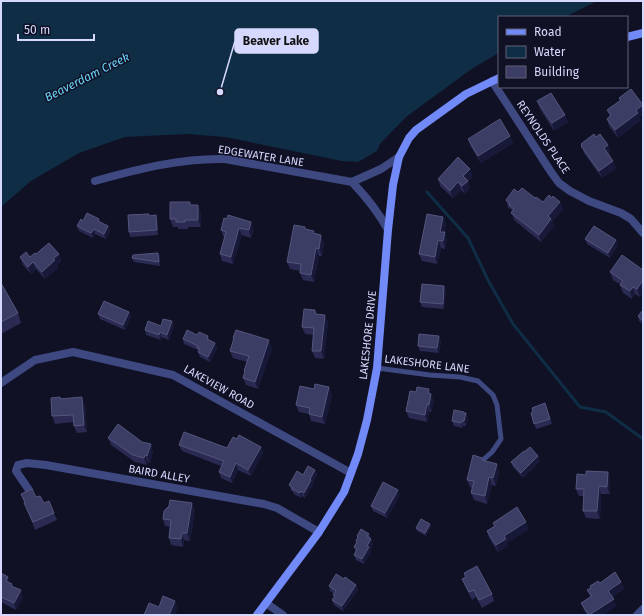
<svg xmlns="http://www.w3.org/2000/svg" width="644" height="616" font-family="'Fira Sans',sans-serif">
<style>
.water{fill:#0f2d45}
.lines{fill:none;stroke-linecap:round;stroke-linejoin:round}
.stream{stroke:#0f2d45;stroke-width:3}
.lane{stroke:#3e4881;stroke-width:5}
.street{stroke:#3e4881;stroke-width:8}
.secondary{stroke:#7289f8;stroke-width:8}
.wall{fill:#2a2a52}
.shaded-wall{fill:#181838}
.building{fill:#3c3d64;stroke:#54557c}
.labels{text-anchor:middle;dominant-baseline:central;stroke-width:3;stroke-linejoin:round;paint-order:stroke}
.street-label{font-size:11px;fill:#d6d9fd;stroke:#101125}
.water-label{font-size:12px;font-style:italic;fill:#6ad1f7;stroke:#101125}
.leader{fill:none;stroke:#d6d9fd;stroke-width:1.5}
.callout-dot{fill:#d6d9fd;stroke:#101125;stroke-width:1.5}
.callout{fill:#d6d9fd;stroke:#d6d9fd;stroke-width:1.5}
.callout-label{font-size:12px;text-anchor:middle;font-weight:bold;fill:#111}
</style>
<rect width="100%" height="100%" fill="#101125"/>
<!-- water -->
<path class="water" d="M1,1H597L565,17H499V53L473,68L406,117L380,144L377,151L358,162L342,161L225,137L188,134L125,137L79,153L31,181L1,207Z"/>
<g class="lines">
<!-- stream -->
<path class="stream" d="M427,192L468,238L488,280L513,324L580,407L606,412L643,439"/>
<!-- lane -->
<path class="lane" d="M377,368L430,375L460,377L478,381L493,395L497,405L501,439L492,452L483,460"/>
<!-- street -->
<path class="street" d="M492,81L551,172L559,183L570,191L589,201L621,213L631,219L643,233
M95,181C138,169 181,158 225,159L352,182
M388,230C378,211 367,198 352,182L381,169L399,157
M1,383L35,360L73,352L173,375L351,473
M29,490L16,471L18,465L27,463L46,465L264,504L277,508L319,532
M266,603L283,615
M637,615L643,609"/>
<!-- secondary -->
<path class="secondary" d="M627,37L643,33
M257,615L319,532L344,492L358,454L367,420L377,368L388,230L393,185L399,157L409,138L416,130L466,94L499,78"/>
</g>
<!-- wall -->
<path class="wall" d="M619,98L643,105V114L639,117L641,120L618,138L609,126L607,119L610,117L607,110L620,101Z
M537,101L565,115L568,122L554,131L540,109Z
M510,136L513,143L481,163L471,147L468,139Z
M596,137L608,145L610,152L608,154L616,168L602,178L584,153L581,144Z
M473,176L468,181L470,188L465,194L461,190L453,198L440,186L438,179Z
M518,192L535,198L543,202L552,198L560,202L563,209L552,222L554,226L541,242L514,220L511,209L508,208L506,200Z
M191,205L201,213V227H188V229H178V227H173L170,219Z
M156,215L157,220L158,235L130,237L129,232L149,216Z
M443,217L446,224L444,232L447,240L445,249L441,248L437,264L422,261L419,254Z
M99,219L100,222L108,226L110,231L106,239L95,234L93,238L79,231L77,226L83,221Z
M227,219L254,229L251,238L242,235L233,264L222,261L220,254L224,238L221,230Z
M306,229L315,234L324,242L322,256H319L314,282L303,280L300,273V271L290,269L287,262Z
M585,239L618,245L610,258L587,244Z
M158,253L160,257V266L134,262L132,258Z
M36,254H59L61,261L57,265L58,268L45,279L36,269L31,274L23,265L20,257H30Z
M643,270L640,297L635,294L632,299L623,293L620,285H621L613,280L610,272Z
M1,283L18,313L21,323L1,334Z
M444,286L446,291L444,309L422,307L420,302Z
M315,310L317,314L328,322L324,359L315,358L312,351L313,335L305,334L302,327Z
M643,310V324L639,321L638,316Z
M129,312L131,317L125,330L100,319L98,314Z
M172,321L174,326L169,340L161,337V340L146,335L145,330L161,326Z
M197,335L208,336L209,340L215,343L217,348L210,362L200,357L198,352V350L184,344L183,339Z
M233,338L272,348L258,389L246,385L243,378L245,373L244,371L247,362L233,358L230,351L234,340Z
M441,341L439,353L420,351L418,346Z
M329,387L332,395L325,424L311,421L309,414L299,412L296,405L314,389Z
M60,397L61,399L85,405L87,432L77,433L74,426V422L55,424L52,416Z
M434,401L431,412H429L427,422L409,418L406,411Z
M545,403L552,424L536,429L531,413L533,412Z
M464,412V413H466L468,418L466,426H463V428L454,426L452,421Z
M108,438L153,451L150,463L148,462L147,465L135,462L111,445Z
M237,439L261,447L263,453L251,476L238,470L232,483L221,478L219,472L221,466L182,451L179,445L227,448Z
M538,456L540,461L523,478L513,467L511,462Z
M483,461L499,471L496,486L492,485L487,504L474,500L471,493L472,488L470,487L467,480Z
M315,470L317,475L312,483L313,485L305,498L302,496L301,498L294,494L293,492L291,490L289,485L303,475Z
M608,472L610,480V494H601L600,519L586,518L583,511L584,496H579L576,489L586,475Z
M21,494L36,497L44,503L54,513L57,520L35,530L27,510Z
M400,495L387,518L373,511L371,506Z
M195,510L190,541L184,540L183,547L171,545L169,538L170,527L165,526L163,519Z
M493,523L529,529L507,543L508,546L498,552L489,538L487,531L494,526Z
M431,526L426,536L417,531L416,528Z
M369,534L373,544L370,550L371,552L364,564L356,560L354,555L356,552L354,547L356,543V541L358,538L357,536Z
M1,573L23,597L16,610L1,602Z
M464,573L492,594L494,601L482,608L476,597L472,600L465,586L462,579L465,577Z
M344,579L356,585L358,590L343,611L334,605L332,600L334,597L333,595L334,594L330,591L329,586Z
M621,582L624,589L612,597L616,606L603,615H587L584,610L581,603L590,597L587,590L591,588L590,586L600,583Z"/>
<!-- shaded-wall -->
<path class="shaded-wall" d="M643,105V114L639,117L641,120L618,138L615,130L636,110Z
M565,115L568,122L554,131L552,123Z
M510,136L513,143L481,163L478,156Z
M608,145L610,152L606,155L604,148Z
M613,161L616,168L602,178L599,171Z
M470,169L473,176L468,181L470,188L465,194L462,186L463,176Z
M458,182L461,190L453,198L450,191Z
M560,202L563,209L552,222L554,226L541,242L539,235L548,216Z
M198,205L201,213V227L198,220Z
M156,215L157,220L158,235L157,230Z
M443,217L446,224L443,239L440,232Z
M251,222L254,229L251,238L249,230Z
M108,226L110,231L106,239L104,234Z
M239,228L242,235L233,264L231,257Z
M94,229L95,234L93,238L91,233Z
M445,232L447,240L445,249L443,241Z
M321,235L324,242L322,256L319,249Z
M438,240L441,248L437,264L435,257Z
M616,240L618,245L610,258L608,253Z
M316,248L319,256L314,282L311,275Z
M158,253L160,257V266L159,262Z
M59,254L61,261L57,265L58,268L45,279L42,272L53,259Z
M33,262L36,269L31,274L28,267Z
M643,280V292L640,297L637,289Z
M444,286L446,291L444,309L443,304Z
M633,287L635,294L632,299L630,291Z
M129,312L131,317L125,330L123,325Z
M325,315L328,322L324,359L321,351Z
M172,321L174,326L169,340L167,335Z
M160,332L161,337V340L159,335Z
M439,336L441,341L439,353L437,348Z
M269,340L272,348L258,389L255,382Z
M215,343L217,348L210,362L208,357Z
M329,387L332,395L325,424L322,417Z
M429,389L434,401L431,412L429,405L428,393Z
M82,397L85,405L87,432L84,425Z
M427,404L429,412L427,422L425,415Z
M464,412L465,416L466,413L468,418L466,426L464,421Z
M462,421L463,426V428L461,423Z
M151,444L153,451L150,463L147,456Z
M261,447L263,453L251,476L248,470Z
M145,455L148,462L147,465L144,458Z
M538,456L540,461L523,478L521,473Z
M236,463L238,470L232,483L230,477Z
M497,464L499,471L496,486L493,478Z
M315,470L317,475L312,483L313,485L305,498L304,493L310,479Z
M608,472L610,480V494L607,487Z
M489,477L492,485L487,504L485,496Z
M599,486L601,494L600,519L597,511Z
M398,490L400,495L387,518L385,513Z
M301,491L302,496L301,498L300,493Z
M192,503L195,510L190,541L187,533Z
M526,522L529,529L507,543L508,546L498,552L496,545L504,536Z
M430,524L431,526L426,536L425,533Z
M182,533L184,540L183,547L181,539Z
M371,539L373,544L370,550L371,552L364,564L362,559L367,546Z
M8,577L10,583L6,581Z
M621,582L624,589L611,598L608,591Z
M356,585L358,590L343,611L342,606Z
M21,590L23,597L16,610L14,603Z
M614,599L616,606L603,615H590Z
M175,601L178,608L175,615H169Z"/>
<!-- building -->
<path class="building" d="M631,89L643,105L636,110L638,113L615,130L607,119L611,115L607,110L621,100L619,98Z
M551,93L565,115L552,123L537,101Z
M500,119L510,136L478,156L468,139Z
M594,134L596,137L600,134L608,145L604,148L613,161L599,171L581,146L582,145L581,144Z
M458,157L470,169L463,176L468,181L462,186L458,182L450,191L438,179Z
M522,188L535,198L536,197L543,202L549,195L552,198L553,196L560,202L548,216L551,219L539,235L511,213L514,209L509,205L510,204L506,200L514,189L518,192Z
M170,202H190V205H198V220H185V222H176V219H170Z
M87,213L99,219L98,221L108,226L104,234L94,229L91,233L77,226L81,219L83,221Z
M149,214V216L156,215L157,230L129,232L128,215Z
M427,214L443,217L440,232H445L443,241L438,240L435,257L419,254Z
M228,215L251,222L249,230L239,228L231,257L220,254L226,232L221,230L224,218L227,219Z
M294,225L305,227V229L314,231L313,233L321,235L319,249L316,248L311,275L300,273L301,264L287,262Z
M594,226L616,240L608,253L585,239Z
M49,243L59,254L53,259L55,260L42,272L33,262L28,267L20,257L26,252L30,257L35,253L36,254Z
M158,253L159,262L132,258L133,255Z
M622,255L643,270V280L637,289L633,287L630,291L620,285L623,281L610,272Z
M1,283L18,313L1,322Z
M422,284L444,286L443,304L420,302Z
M104,301L129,312L123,325L98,314Z
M304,309L315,310V314L325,315L321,351H312L314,328L302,327Z
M643,310V321L638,316Z
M163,319L172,321L167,335L160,332L159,335L145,330L148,321L161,326Z
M187,330L197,335L199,332L208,336L207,339L215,343L208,357L198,352L200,349L197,348L198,346L183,339Z
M236,330L269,340L255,382L243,378L245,371H244L249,356L230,351L234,338H233Z
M419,334L439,336L437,348L418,346Z
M315,384L329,387L322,417L309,414L310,408L296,405L300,386L314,389Z
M417,387L429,389L428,393L431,394L429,405L427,404L425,415L406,411L410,391L416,392Z
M60,397V399L82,397L84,425L74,426L73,415L52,416L51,398Z
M545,403L550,419L534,424L531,413L533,412L532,408Z
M454,410L464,412V413H466L464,421H462L461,423L452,421Z
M118,424L142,442L151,444L147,456L145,455L144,458L133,455L108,438Z
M184,432L227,448L233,437L237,439L239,435L261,447L248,470L236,463L230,477L219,472L224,461L179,445Z
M530,447L538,456L521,473L511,462L524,451V452Z
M473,455L482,458V460L497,464L493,478L489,477L485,496L471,493L474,481L467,480Z
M308,466L315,470L310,479L311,480L304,493L301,491L300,493L292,489L293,488L289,485L297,471L303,475Z
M586,471L608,472L607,487L599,486L597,511H583L584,489H576L577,474L586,475Z
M383,482L398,490L385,513L371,506Z
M32,489L36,497L40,496L44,503L49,501L54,513L33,522L24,503L25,502L21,494Z
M170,500L192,503L187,533H182L181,539L169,538L171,520L163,519L164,511L169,506Z
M517,507L526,522L504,536L506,539L496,545L487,531L495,526L493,523Z
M421,519L430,524L425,533L416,528Z
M361,529L369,534L367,536L371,539L367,546L369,547L362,559L354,555L357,549L354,547L357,542L356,541L358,537L357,536Z
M477,566L492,594L479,600L474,590L469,592L462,579L466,577L464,573Z
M615,572L621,582L608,591L614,599L589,615L581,603L592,596L587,590L591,588L590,586L598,581L600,583Z
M1,573L8,577L6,581L12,584L11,586L21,590L14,603L1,597Z
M336,574L344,579L345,577L356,585L342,606L332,600L335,596L333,595L336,591L329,586Z
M163,596L175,601L169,615H144L149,603L159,607Z"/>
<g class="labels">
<!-- street labels -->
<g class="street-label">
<text transform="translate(543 137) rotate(56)">REYNOLDS PLACE</text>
<text transform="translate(261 156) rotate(9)">EDGEWATER LANE</text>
<text transform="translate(368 335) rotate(-84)">LAKESHORE DRIVE</text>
<text transform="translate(427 364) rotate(7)">LAKESHORE LANE</text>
<text transform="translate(219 387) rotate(29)">LAKEVIEW ROAD</text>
<text transform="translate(159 474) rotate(10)">BAIRD ALLEY</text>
</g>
<!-- water labels -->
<g class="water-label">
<text transform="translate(87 77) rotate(-27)">Beaverdam Creek</text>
</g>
</g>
<!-- callouts -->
<path class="leader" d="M220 92L235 41"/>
<circle class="callout-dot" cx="220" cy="92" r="4"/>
<rect class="callout" x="235" y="29" width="83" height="24" rx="4"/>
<g class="callout-label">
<text x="276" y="45">Beaver Lake</text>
</g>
<!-- border -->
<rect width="644" height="616" fill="none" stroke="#d6d9fd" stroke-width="4"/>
<!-- legend -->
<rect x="498" y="16" width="130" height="72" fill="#101125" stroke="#5f617b"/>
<rect x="506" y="29" width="20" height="6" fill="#7289f8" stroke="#5f617b"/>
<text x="534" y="36" font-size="12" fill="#d6d9fd">Road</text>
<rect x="506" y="46" width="20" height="12" fill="#0f2d45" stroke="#5f617b"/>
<text x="534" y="56" font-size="12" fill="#d6d9fd">Water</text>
<rect x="506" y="66" width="20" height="12" fill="#3c3d64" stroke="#5f617b"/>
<text x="534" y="76" font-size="12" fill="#d6d9fd">Building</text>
<!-- scale -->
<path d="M18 34v6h76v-6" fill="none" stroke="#d6d9fd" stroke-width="2"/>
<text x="24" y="34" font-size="12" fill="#d6d9fd" stroke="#101125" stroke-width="3" paint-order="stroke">50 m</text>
</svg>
